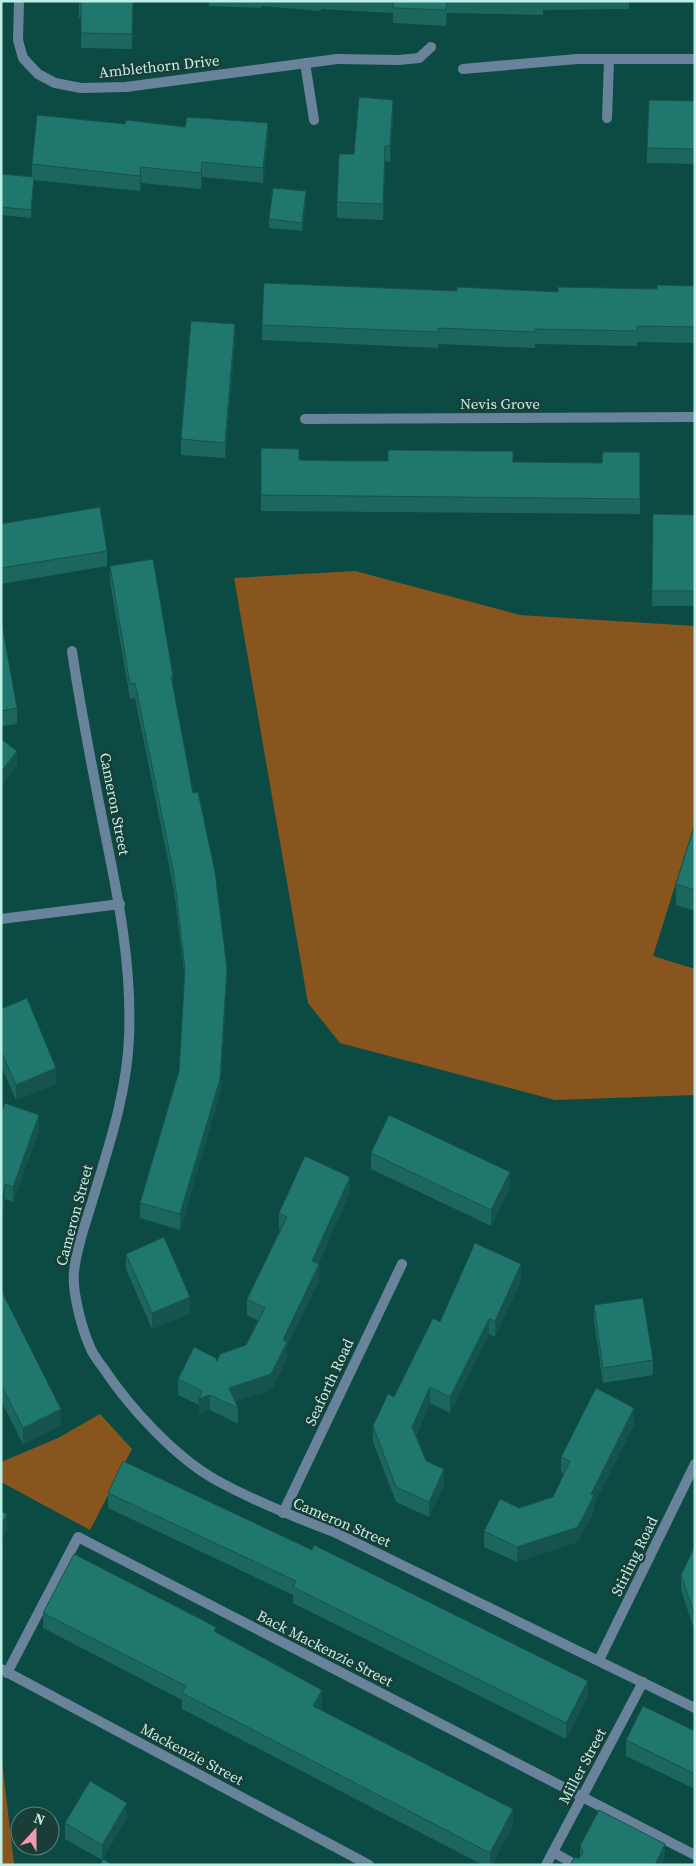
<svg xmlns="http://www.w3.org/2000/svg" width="696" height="1866" font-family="'Source Serif 4',serif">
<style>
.green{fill:#88551f}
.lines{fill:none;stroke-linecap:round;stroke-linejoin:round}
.service{stroke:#69849a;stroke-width:10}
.minor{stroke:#69849a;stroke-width:10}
.wall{fill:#1c665e}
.shaded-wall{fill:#16534c}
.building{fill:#20776d;stroke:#16534c}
.labels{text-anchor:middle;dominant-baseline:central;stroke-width:5;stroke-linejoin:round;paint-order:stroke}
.street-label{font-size:15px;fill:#beefe6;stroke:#1b3d38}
</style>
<rect width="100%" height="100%" fill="#0b4b43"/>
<!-- green -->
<path class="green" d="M355,571L520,615L695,626V822L653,956L695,969V1095L555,1100L340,1043L308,1003L234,578Z
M100,1414L132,1449L90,1530L1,1482V1462L58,1438Z
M1,1753L14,1863V1865H1Z"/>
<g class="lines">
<!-- service -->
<path class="service" d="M337,59L399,60L419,58L431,47
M463,69L577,59
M7,1673L78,1537L695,1855
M553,1852L576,1865"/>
<!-- minor -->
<path class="minor" d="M19,1L18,40L23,58L38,74L55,83L81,88L126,87L337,59
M577,59H695
M305,63L314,120
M607,118L609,60
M305,419L695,417
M72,651C81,712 93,773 105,833C119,901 132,968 129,1037C127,1094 108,1148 92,1202C85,1225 76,1249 74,1272C72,1292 82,1329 90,1347C93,1355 99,1362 104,1369C130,1408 175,1457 216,1480C254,1501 294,1517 334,1532L695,1708
M1,919L120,904
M283,1513L402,1264
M599,1660L695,1464
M1,1669L369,1865
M546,1865L643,1682"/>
</g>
<!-- wall -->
<path class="wall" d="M79,1H133L132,49L81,48V18H79Z
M209,1H629V9L543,10V15L447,13L446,26L393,23V13L321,9V11L261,6V8L209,6Z
M695,101V164L647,163V148Z
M393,116L390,162L385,161L383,220L337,218V202L354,154Z
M268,139L263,183L202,177L201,189L141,183L140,191L34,180L31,218L1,215V174L32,177V164Z
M306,200L302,231L269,228V219Z
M695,286V343L637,342V346L535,344V348L438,344V348L262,340V325L457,291L558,292L657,289Z
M235,340L225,458L181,455V439Z
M261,448L299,460L388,461L602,463L640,452V514L261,511Z
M653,514L695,515V606H652Z
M1,524L107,551V566L1,584Z
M110,566L173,676V690L227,983L220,1094L180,1230L140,1218V1203L179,1071L185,980L174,890L135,698L130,699L110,581Z
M1,619L17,708V724L1,726Z
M695,824V911L676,905V884Z
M1,1009L56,1084L16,1100L1,1066Z
M1,1113L39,1131L13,1202L5,1199L1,1220Z
M371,1153L510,1187L491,1226L371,1169Z
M350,1192L318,1264L319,1280L287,1346V1358L271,1390L235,1402L238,1408V1424L210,1410L199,1414V1405L178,1395V1379L217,1361L246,1345L258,1321L247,1315V1299L280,1230L279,1229V1213Z
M126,1254L190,1313L152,1329L126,1269Z
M521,1280L495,1337L489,1334L450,1413L430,1403L416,1435L426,1461L444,1485L429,1517L396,1502L373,1442V1426L394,1397L440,1322Z
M1,1290L61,1425L23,1444L1,1401Z
M594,1305L653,1360V1375L603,1383L594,1321Z
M634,1424L594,1504V1510L578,1542L517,1562L484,1547V1531L519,1508L553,1497L564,1474L561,1472V1457Z
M108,1493L588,1696L566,1739L293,1603V1595L108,1508Z
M695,1546V1632L681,1590V1575Z
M43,1613L216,1632L322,1706L320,1709L513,1825L492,1865H483L182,1709V1700L43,1628Z
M695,1731V1789L626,1756V1740Z
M127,1818L102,1860L65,1839V1823Z
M580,1846L665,1858H579L580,1857Z"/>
<!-- shaded-wall -->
<path class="shaded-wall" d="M393,100V116L390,162V146Z
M268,123V139L263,183V168Z
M385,146V161L383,220V204Z
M202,162V177L201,189V173Z
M141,167V183L140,191V176Z
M34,177V185L31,218V210Z
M306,191V200L302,231V223Z
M235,324V340L225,458V443Z
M17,751V767L1,787V772Z
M227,968V983L220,1094L180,1230V1214Z
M56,1068V1084L16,1100V1085Z
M39,1115V1131L13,1202V1187Z
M510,1172V1187L491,1226V1210Z
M350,1177V1192L312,1277V1261Z
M5,1184V1199L1,1220V1205Z
M319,1264V1280L287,1346V1358L271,1390L229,1404V1388L283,1340Z
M521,1264V1280L495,1337V1321Z
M190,1297V1313L152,1329V1313Z
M489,1319V1334L450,1413V1397Z
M430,1387V1403L412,1442V1427Z
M210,1395V1410L199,1414V1399Z
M634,1408V1424L594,1504V1510L578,1542L517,1562V1547L591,1494Z
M61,1409V1425L23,1444V1428Z
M444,1469V1485L429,1517V1502Z
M7,1514V1530L1,1540V1525Z
M3,1544V1560L1,1564V1548Z
M588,1681V1696L566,1739V1723Z
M322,1690V1706L313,1722V1706Z
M127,1803V1818L102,1860V1845Z
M513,1809V1825L492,1865H490V1853Z
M665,1844V1858L662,1865H655Z"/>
<!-- building -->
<path class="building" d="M79,1H133L132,34L81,33V2H79Z
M393,1H447L446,10L393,8Z
M359,97L393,100L390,146H385L383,204L337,202L339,154H354Z
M649,100L695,101V149L647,148Z
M37,115L125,124L126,120L185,127L187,117L268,123L263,168L202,162L201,173L141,167L140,176L32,164Z
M1,174L34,177L31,210L1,207Z
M273,188L306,191L302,223L269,219Z
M264,283L457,291V287L558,292V287L657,289V285L695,286V327L637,326V331L535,329V332L438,328V332L262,325Z
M191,321L235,324L225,443L181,439Z
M261,448L299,449V460L343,461H388V450L476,451H513V462L602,463L603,452H640V499L261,495Z
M100,507L107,551L1,568V524Z
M653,514L695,515V591H652Z
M153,559L173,676H171L193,793L198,792L215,872L227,968L220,1079L180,1214L140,1203L179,1071L185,969L174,875L135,683L130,684L110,566Z
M1,619L17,708L1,711Z
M1,739L17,751L1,772Z
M695,824V890L676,884Z
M27,998L56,1068L16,1085L1,1051V1009Z
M5,1103L39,1115L13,1187L5,1184L1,1205V1113Z
M389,1115L510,1172L491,1210L371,1153Z
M305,1156L350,1177L312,1261L319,1264L283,1340L287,1342L271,1374L229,1388L238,1408L210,1395L199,1399L202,1391L178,1379L194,1347L216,1358L217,1361L220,1354L246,1345L265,1308L247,1299L287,1217L279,1213Z
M164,1237L190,1297L152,1313L126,1254Z
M475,1243L521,1264L495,1321L489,1319L450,1397L430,1387L412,1427L426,1461L444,1469L429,1502L396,1487L373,1426L388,1394L394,1397L433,1318L440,1322Z
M1,1290L61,1409L23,1428L1,1385Z
M643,1298L653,1360L603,1368L594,1305Z
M596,1388L634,1408L591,1494L594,1495L578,1527L517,1547L484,1531L500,1499L519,1508L553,1497L570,1461L561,1457Z
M123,1461L312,1550L314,1545L588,1681L566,1723L293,1587L296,1581L108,1493Z
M1,1511L7,1514L1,1525Z
M695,1546V1616L681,1575Z
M74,1554L216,1627L214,1631L322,1690L313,1706L513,1809L490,1853L182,1693L186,1686L43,1613Z
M643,1706L695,1731V1774L626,1740Z
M90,1781L127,1803L102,1845L65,1823Z
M599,1810L665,1844L655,1865H570L574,1858H579L582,1854L583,1851L580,1846Z
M103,1859L113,1865H100Z"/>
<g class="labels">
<!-- street labels -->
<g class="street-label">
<text transform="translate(159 66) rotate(-6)">Amblethorn Drive</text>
<text x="500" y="403">Nevis Grove</text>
<text transform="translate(115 804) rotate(79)">Cameron Street</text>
<text transform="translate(74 1215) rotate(-75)">Cameron Street</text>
<text transform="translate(329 1382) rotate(-65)">Seaforth Road</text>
<text transform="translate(342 1522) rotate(23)">Cameron Street</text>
<text transform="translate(634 1556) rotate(-64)">Stirling Road</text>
<text transform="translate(325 1648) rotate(27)">Back Mackenzie Street</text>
<text transform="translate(192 1754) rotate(28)">Mackenzie Street</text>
<text transform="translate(582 1766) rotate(-62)">Miller Street</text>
</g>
</g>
<!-- border -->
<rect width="696" height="1866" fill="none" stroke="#beefe6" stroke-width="5"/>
<!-- north arrow -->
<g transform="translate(35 1831) rotate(21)"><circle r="24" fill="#1b3d38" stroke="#5c847e"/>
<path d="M0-4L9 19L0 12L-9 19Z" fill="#f29ab0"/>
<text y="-8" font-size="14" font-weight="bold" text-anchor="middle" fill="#beefe6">N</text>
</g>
</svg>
